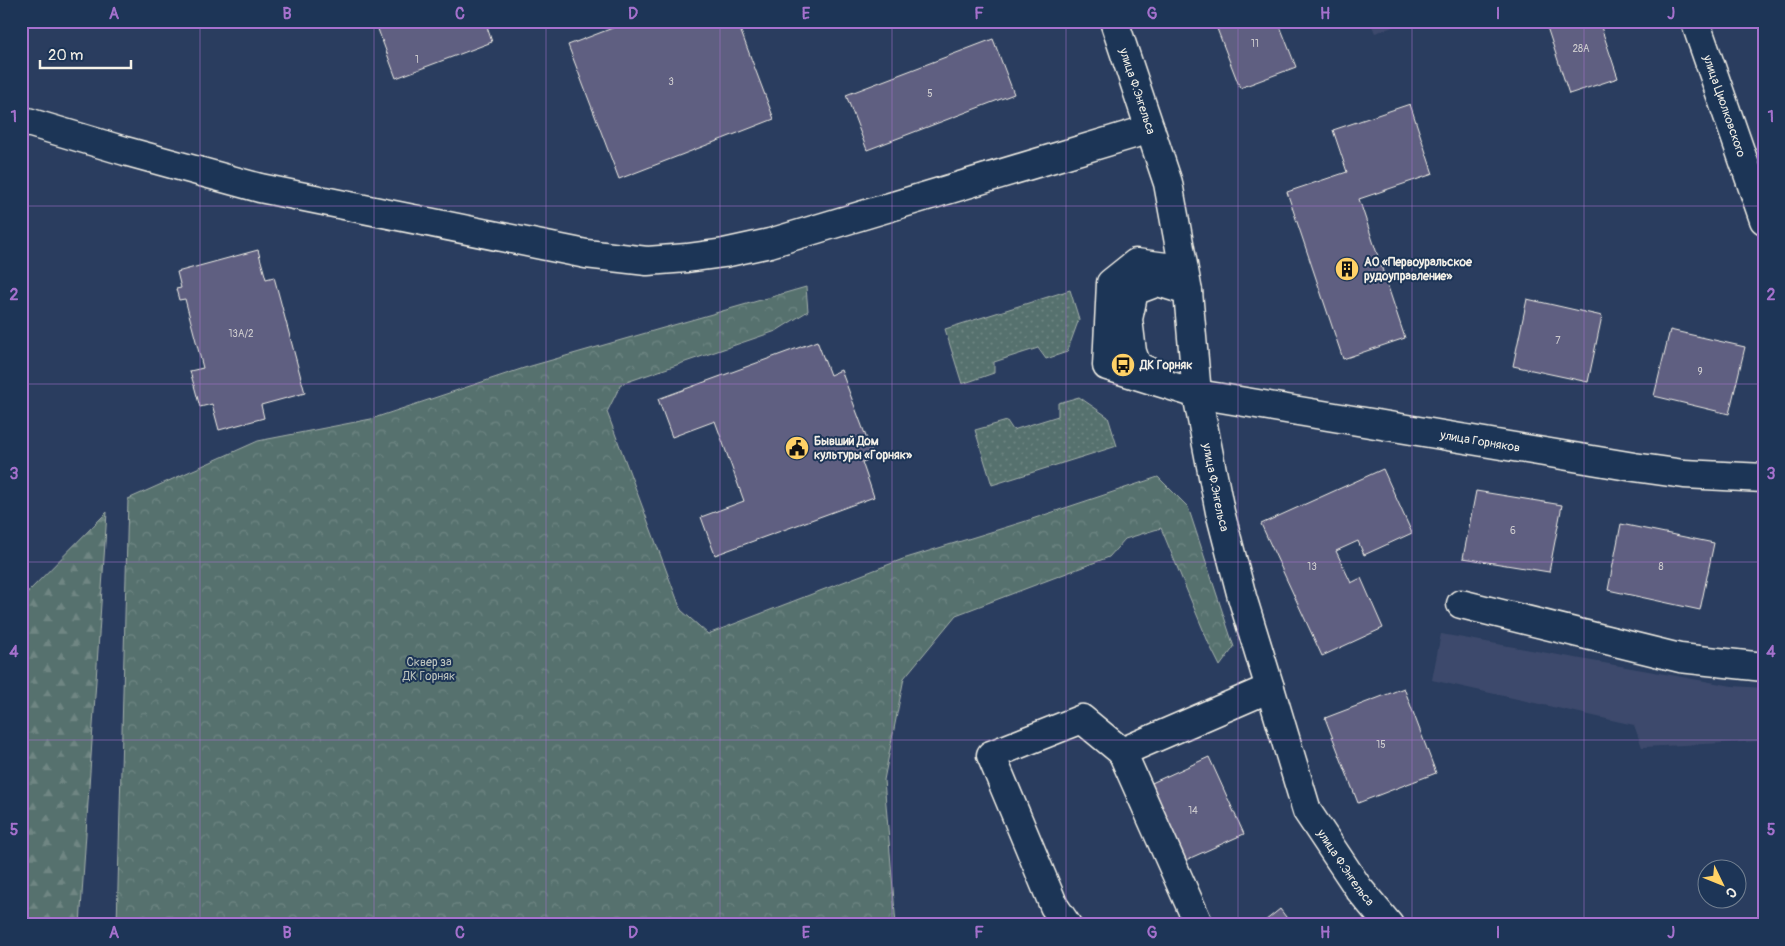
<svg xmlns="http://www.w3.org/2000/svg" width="1785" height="946" font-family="Pangolin,sans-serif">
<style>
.built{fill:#3e4a6c}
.grass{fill:url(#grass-dots);stroke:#a5b1ab}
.forest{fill:url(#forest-firs);stroke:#a5b1ab}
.park{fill:url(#park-crowns);stroke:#a5b1ab}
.building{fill:#5e5e81;stroke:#f4f1e8}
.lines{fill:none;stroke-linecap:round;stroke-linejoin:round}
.minor-casing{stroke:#f4f1e8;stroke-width:31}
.minor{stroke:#1d3557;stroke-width:28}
.grid{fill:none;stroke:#a571cd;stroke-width:1;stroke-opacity:0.55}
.labels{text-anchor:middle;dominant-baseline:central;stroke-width:4;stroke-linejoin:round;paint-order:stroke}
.number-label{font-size:10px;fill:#ceccce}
.street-label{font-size:12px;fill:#f4f1e8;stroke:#1d3557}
.poi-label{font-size:12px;font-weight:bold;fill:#f4f1e8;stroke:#1d3557;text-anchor:start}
.park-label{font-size:12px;fill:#bdc4bd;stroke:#1d3557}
.neatline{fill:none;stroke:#a571cd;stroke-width:2}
.grid-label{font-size:16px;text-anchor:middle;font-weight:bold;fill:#a571cd}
</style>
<defs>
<pattern id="grass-dots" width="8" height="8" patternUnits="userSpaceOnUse" patternTransform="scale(1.25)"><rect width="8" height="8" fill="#56716e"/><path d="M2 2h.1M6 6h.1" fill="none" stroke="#6f8683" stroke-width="1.8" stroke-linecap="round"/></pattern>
<pattern id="forest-firs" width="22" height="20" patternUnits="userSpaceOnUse" patternTransform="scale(1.25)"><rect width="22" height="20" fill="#56716e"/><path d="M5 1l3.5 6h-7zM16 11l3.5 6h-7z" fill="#6f8683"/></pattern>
<pattern id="park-crowns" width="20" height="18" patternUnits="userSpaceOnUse" patternTransform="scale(1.25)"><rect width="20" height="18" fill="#56716e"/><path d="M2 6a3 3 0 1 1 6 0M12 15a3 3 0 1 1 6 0" fill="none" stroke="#6f8683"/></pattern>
</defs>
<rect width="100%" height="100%" fill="#2a3d5f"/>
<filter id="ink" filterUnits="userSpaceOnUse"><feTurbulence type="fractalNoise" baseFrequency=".02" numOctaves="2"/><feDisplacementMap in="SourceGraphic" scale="10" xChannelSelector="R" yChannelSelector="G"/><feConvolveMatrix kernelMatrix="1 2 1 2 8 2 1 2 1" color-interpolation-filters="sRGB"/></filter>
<g filter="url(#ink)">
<!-- built -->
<path class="built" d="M1370,21H1410L1375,33Z
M1441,634L1732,686L1764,688V741L1642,747L1634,725L1432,680Z"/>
<!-- grass -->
<path class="grass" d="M1070,290L1079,319L1067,352L1046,359L1038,348L994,362V373L962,384L945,329Z
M1079,397L1108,417L1117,446L992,485L975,430L1007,421L1013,430L1058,416V403Z"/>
<!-- forest -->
<path class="forest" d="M107,512L80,925H21V599Z"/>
<!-- park -->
<path class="park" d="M806,287L808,311L776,331L621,384L607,412L681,610L708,634L903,559L1023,522L1158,477L1188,507L1234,647L1220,666L1209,644L1161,528L1125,539L1109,557L956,615L904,678L884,780L896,925H117L128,499L258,441L371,419L524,368Z"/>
<!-- building -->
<path class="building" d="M375,21H485L492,42L396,78Z
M631,21H737L774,119L619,179L568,45Z
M1214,21H1278L1296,67L1240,88Z
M1545,21H1599L1618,78L1569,94Z
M993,39L1014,94L867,150L846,95Z
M1410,104L1433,174L1359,199L1405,338L1343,359L1287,192L1347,172L1333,130Z
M258,250L266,279L274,277L305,393L261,405L264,418L219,430L212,404L200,407L190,371L203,368L185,299L179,300L176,289L181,288L177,272Z
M1527,299L1602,316L1588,382L1513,366Z
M1670,330L1745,347L1729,414L1654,396Z
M817,341L830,375L841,370L874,458L862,462L874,497L715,555L701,517L744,501L715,421L672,437L658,399Z
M1383,469L1412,533L1364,555L1358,541L1336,551L1351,583L1361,578L1383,628L1322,656L1261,524Z
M1476,491L1562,505L1549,572L1463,558Z
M1621,524L1714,543L1700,610L1608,590Z
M1404,688L1436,773L1358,803L1325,718Z
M1209,757L1244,834L1177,864L1143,787Z
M1280,909L1292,925H1260Z"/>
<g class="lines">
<!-- minor casing -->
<g class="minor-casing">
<g id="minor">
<path id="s1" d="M1114,21L1168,183L1188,292L1197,394L1220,512L1242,597L1270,688L1307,811L1359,889L1389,925"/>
<path id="s2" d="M1695,21L1764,220"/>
<path d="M21,120L125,151L260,188L586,254L647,261L687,258L724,253L770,243L1150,129"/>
<path id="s3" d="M1188,292L1166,267L1136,263L1111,283L1107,366L1197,394L1634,467L1684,474L1764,478"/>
<path d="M1159,376L1137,366L1132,352L1128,319L1134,291L1158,282L1187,291"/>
<path d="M1461,604L1680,658L1764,667"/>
<path d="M1122,752L1199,925"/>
<path d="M1067,925L1054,906L991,755L1082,719L1122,752L1270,688"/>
</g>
</g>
<!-- minor -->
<use href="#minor" class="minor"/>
</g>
</g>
<!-- grid -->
<path class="grid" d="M200,21V925M374,21V925M546,21V925M720,21V925M892,21V925M1066,21V925M1238,21V925M1412,21V925M1584,21V925M21,206H1764M21,384H1764M21,562H1764M21,740H1764"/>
<!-- icons -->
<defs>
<g id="building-disc" transform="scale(1.25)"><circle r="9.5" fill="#ffd166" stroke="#1d3557"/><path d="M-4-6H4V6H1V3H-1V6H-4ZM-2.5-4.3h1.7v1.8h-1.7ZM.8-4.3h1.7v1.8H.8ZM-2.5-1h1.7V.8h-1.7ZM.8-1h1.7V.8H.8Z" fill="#111"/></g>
<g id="bus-disc" transform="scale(1.25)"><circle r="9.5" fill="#ffd166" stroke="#1d3557"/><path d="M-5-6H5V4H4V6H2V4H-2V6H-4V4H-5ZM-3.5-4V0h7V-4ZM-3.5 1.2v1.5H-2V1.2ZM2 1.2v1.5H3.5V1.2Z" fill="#111"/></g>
<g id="civic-disc" transform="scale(1.25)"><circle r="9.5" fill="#ffd166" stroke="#1d3557"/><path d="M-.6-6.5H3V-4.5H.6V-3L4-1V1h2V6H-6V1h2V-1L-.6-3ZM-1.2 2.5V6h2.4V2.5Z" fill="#111"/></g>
</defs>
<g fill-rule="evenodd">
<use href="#building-disc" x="1347" y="269"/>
<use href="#bus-disc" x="1123" y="365"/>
<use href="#civic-disc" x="797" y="448"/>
</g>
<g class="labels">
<!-- number labels -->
<g class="number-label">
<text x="1255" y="44">11</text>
<text x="1581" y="49">28А</text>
<text x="417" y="60">1</text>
<text x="671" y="82">3</text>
<text x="930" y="94">5</text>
<text x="241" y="334">13А/2</text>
<text x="1558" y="341">7</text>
<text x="1700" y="372">9</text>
<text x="1513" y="531">6</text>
<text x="1312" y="567">13</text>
<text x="1661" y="567">8</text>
<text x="1381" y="745">15</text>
<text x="1193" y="811">14</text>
</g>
<!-- street labels -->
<g class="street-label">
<text stroke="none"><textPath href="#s1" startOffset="74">улица Ф.Энгельса</textPath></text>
<text stroke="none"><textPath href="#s2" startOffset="90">улица Циолковского</textPath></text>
<text stroke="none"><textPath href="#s3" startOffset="560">улица Горняков</textPath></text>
<text stroke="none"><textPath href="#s1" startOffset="479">улица Ф.Энгельса</textPath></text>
<text stroke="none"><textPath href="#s1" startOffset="884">улица Ф.Энгельса</textPath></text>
</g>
<!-- poi labels -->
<g class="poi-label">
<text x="1364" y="262">АО «Первоуральское<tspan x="1364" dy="14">рудоуправление»</tspan></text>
<text x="1140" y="365">ДК Горняк</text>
<text x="814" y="441">Бывший Дом<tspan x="814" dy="14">культуры «Горняк»</tspan></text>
</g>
<!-- park labels -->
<g class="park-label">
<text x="429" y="662">Сквер за<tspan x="429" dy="14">ДК Горняк</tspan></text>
</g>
</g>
<!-- margin -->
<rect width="1785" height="946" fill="none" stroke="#1d3557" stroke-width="55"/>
<!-- north arrow -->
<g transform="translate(1722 884) rotate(133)"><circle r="24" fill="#1d3557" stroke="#738091"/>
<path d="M0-4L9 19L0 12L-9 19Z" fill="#ffd166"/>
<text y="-8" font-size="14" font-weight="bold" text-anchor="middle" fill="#f4f1e8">С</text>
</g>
<!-- scale -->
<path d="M40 60v8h91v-8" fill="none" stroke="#f4f1e8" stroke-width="2.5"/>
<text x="48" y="60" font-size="15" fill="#f4f1e8" stroke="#1d3557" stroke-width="4" paint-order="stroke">20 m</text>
<rect x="28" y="28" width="1730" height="890" class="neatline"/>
<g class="grid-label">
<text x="114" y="19">A</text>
<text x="287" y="19">B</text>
<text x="460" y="19">C</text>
<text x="633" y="19">D</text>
<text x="806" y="19">E</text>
<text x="979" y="19">F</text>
<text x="1152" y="19">G</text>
<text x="1325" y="19">H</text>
<text x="1498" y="19">I</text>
<text x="1671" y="19">J</text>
<text x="14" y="122">1</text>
<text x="1771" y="122">1</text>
<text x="14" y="300">2</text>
<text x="1771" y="300">2</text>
<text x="14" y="479">3</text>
<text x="1771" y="479">3</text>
<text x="14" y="657">4</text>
<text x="1771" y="657">4</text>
<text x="14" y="835">5</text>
<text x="1771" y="835">5</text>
<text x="114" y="938">A</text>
<text x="287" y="938">B</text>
<text x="460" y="938">C</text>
<text x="633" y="938">D</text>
<text x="806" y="938">E</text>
<text x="979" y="938">F</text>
<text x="1152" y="938">G</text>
<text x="1325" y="938">H</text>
<text x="1498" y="938">I</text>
<text x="1671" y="938">J</text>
</g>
</svg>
